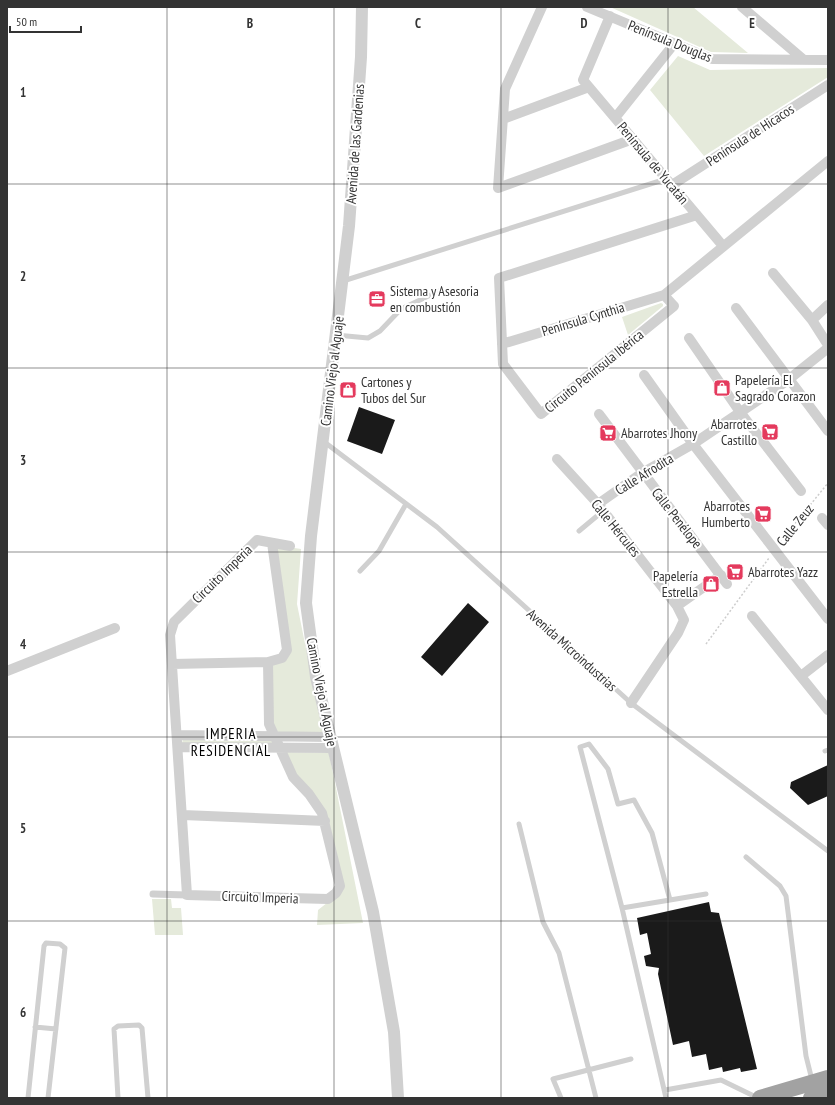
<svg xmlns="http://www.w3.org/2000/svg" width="835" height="1105" font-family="'PT Sans Narrow',sans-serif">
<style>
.green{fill:#e5eadb}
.building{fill:#1a1a1a}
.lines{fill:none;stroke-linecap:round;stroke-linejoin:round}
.path{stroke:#cdcdcd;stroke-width:1.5;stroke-dasharray:2 2;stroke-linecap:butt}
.service{stroke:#d0d0d0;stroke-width:5}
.pedestrian{stroke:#d0d0d0;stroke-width:7}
.minor{stroke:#d0d0d0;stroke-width:10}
.tertiary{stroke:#d0d0d0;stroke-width:12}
.trunk{stroke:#a2a2a2;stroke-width:16}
.grid{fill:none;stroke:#333;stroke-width:1;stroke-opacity:0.55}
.labels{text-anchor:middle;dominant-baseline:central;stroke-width:4;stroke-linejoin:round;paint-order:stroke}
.street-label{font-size:14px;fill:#333;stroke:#fff}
.poi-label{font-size:14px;fill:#333;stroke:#fff;text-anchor:start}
.neighbourhood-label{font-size:15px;letter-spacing:1px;fill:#000;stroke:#fff}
.grid-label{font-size:13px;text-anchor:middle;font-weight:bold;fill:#333;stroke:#fff;stroke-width:4;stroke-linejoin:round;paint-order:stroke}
</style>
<rect width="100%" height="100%" fill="#fff"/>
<!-- green -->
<path class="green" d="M610,7H693L748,53L711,52Z
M678,56L710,70L828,68V77L704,156L650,90Z
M661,303L663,304V306L628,335L622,317Z
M275,545L301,549L297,604L323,733L276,732L273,724L272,665L289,651Z
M183,739L272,740L273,743L271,744L182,743Z
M284,752L329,753L363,923L317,925L318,910L337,895L327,821L302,785Z
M152,899H171L172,908H181L183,935H155Z"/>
<!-- building -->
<path class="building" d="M359,407L395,420L382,454L347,441Z
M468,603L489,622L442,676L421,657Z
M828,765V796L808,805L790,788L791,782Z
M709,902L711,912L719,913L757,1069L741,1072L740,1068L723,1072L722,1067L709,1070L706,1054L692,1057L689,1041L673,1045L658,974L659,968L646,966L644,956L651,954L647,933L640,935L637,918Z"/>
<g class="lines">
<!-- path -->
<path class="path" d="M780,542L828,483
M706,644L769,558"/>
<!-- service -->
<path class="service" d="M343,281L666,179
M336,335L368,338L380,331L401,309L439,291
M323,441L437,527L631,703L828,851
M579,531L603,511
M360,571L379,551L406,504
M825,751L828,750
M519,824L543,922L559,953L596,1098
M746,857L780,886L786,896L806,1056L812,1080
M622,908L706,894
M35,1027L56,1029
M665,1090L721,1080L758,1098
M28,1098L44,946L46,943L60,944L65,948L48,1098
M118,1098L114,1029L118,1026L139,1025L142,1028L148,1098
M561,1098L553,1079L631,1059
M666,1098L622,908L580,747L589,744L608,769L618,804L634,800L652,833L670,900"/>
<!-- pedestrian -->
<path class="pedestrian" d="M153,894L187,895"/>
<!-- minor -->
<path class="minor" d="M542,7L505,89L498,188L633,139
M587,7L712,59L828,60
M742,7L804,60
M610,16L583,80L723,246
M615,118L674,44
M503,119L589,87
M672,185L828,85
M697,215L499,278L503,364L541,414L674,306L664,295L828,161
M773,273L812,320L828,345
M736,308L828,431
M812,320L828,305
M689,338L740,412L801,491
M502,344L664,295
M644,375L693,444L828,619
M599,414L727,584
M557,459L598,504L677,606L684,620L678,633L631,703
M598,504L642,473L693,444L788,380L828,348
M822,518L828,525
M272,543L287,650L282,658L268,662L269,724L293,777L309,794L322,813L340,886L336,893L328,899L187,895L170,635L174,622L257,540L290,546
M677,606L721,575
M752,616L828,710
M172,664L268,662
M7,671L115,628
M801,676L828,655
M177,735L330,737
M178,747L332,748
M183,815L325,821"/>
<!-- tertiary -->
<path class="tertiary" d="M362,7L361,57L349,226L311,536L306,603L316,677L373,912L394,1032L398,1098"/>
<!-- trunk -->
<path class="trunk" d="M760,1098L828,1078
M811,1098L828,1093"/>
</g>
<!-- grid -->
<path class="grid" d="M167,7V1098M334,7V1098M501,7V1098M668,7V1098M7,184H828M7,368H828M7,552H828M7,737H828M7,921H828"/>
<!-- icons -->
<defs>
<g id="office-square" transform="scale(0.9)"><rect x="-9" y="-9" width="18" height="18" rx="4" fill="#e43a5d" stroke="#fff"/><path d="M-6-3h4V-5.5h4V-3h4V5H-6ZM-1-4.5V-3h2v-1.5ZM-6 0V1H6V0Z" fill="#fff"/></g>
<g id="shop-square" transform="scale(0.9)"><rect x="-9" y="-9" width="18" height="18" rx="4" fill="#e43a5d" stroke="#fff"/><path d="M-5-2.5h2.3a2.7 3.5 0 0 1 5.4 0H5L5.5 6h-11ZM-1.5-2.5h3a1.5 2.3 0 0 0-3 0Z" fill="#fff"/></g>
<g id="supermarket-square" transform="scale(0.9)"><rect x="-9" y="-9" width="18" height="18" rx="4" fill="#e43a5d" stroke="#fff"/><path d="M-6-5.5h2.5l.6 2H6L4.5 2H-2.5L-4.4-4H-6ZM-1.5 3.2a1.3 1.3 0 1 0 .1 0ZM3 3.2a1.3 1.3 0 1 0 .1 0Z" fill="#fff"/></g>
</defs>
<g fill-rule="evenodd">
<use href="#office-square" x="377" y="299"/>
<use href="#shop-square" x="722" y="388"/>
<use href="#shop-square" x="348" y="390"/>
<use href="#supermarket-square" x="770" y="432"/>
<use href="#supermarket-square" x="608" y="433"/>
<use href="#supermarket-square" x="763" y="514"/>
<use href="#supermarket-square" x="735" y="572"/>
<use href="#shop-square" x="711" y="584"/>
</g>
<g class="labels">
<!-- street labels -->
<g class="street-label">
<text transform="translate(670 41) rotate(22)">Península Douglas</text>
<text transform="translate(750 135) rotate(-33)">Península de Hicacos</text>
<text transform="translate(355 144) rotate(-86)">Avenida de las Gardenias</text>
<text transform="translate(653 163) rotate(50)">Península de Yucatán</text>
<text transform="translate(583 319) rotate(-17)">Península Cynthia</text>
<text transform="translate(332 371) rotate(-83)">Camino Viejo al Aguaje</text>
<text transform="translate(594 371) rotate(-39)">Circuito Península Ibérica</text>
<text transform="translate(644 474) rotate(-32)">Calle Afrodita</text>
<text transform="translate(677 518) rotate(52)">Calle Penélope</text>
<text transform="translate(795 525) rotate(-51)">Calle Zeuz</text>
<text transform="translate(616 528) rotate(51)">Calle Hércules</text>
<text transform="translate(222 574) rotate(-44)">Circuito Imperia</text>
<text transform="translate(572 650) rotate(42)">Avenida Microindustrias</text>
<text transform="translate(322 692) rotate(79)">Camino Viejo al Aguaje</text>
<text transform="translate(260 897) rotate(2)">Circuito Imperia</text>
</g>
<!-- poi labels -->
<g class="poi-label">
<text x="390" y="291">Sistema y Asesoria<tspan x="390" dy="16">en combustión</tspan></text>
<text x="735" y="380">Papelería El<tspan x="735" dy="16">Sagrado Corazon</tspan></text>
<text x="361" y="382">Cartones y<tspan x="361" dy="16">Tubos del Sur</tspan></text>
<text x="757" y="424" text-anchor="end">Abarrotes<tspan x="757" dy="16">Castillo</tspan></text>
<text x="621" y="433">Abarrotes Jhony</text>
<text x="750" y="506" text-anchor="end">Abarrotes<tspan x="750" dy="16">Humberto</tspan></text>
<text x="748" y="572">Abarrotes Yazz</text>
<text x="698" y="576" text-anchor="end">Papelería<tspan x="698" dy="16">Estrella</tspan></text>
</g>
<!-- neighbourhood labels -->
<g class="neighbourhood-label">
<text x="231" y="733">IMPERIA<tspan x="231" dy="17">RESIDENCIAL</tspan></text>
</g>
</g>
<g class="grid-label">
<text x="250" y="28">B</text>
<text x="418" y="28">C</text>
<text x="584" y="28">D</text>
<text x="752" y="28">E</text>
<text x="23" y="97">1</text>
<text x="23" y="281">2</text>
<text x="23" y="465">3</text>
<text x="23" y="649">4</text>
<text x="23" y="833">5</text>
<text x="23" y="1017">6</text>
</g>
<!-- border -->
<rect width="835" height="1105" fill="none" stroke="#333333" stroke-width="16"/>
<!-- scale -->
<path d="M10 26v6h71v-6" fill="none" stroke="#333333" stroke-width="2"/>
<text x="16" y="26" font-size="12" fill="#333333" stroke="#ffffff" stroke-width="3" paint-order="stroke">50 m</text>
</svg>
